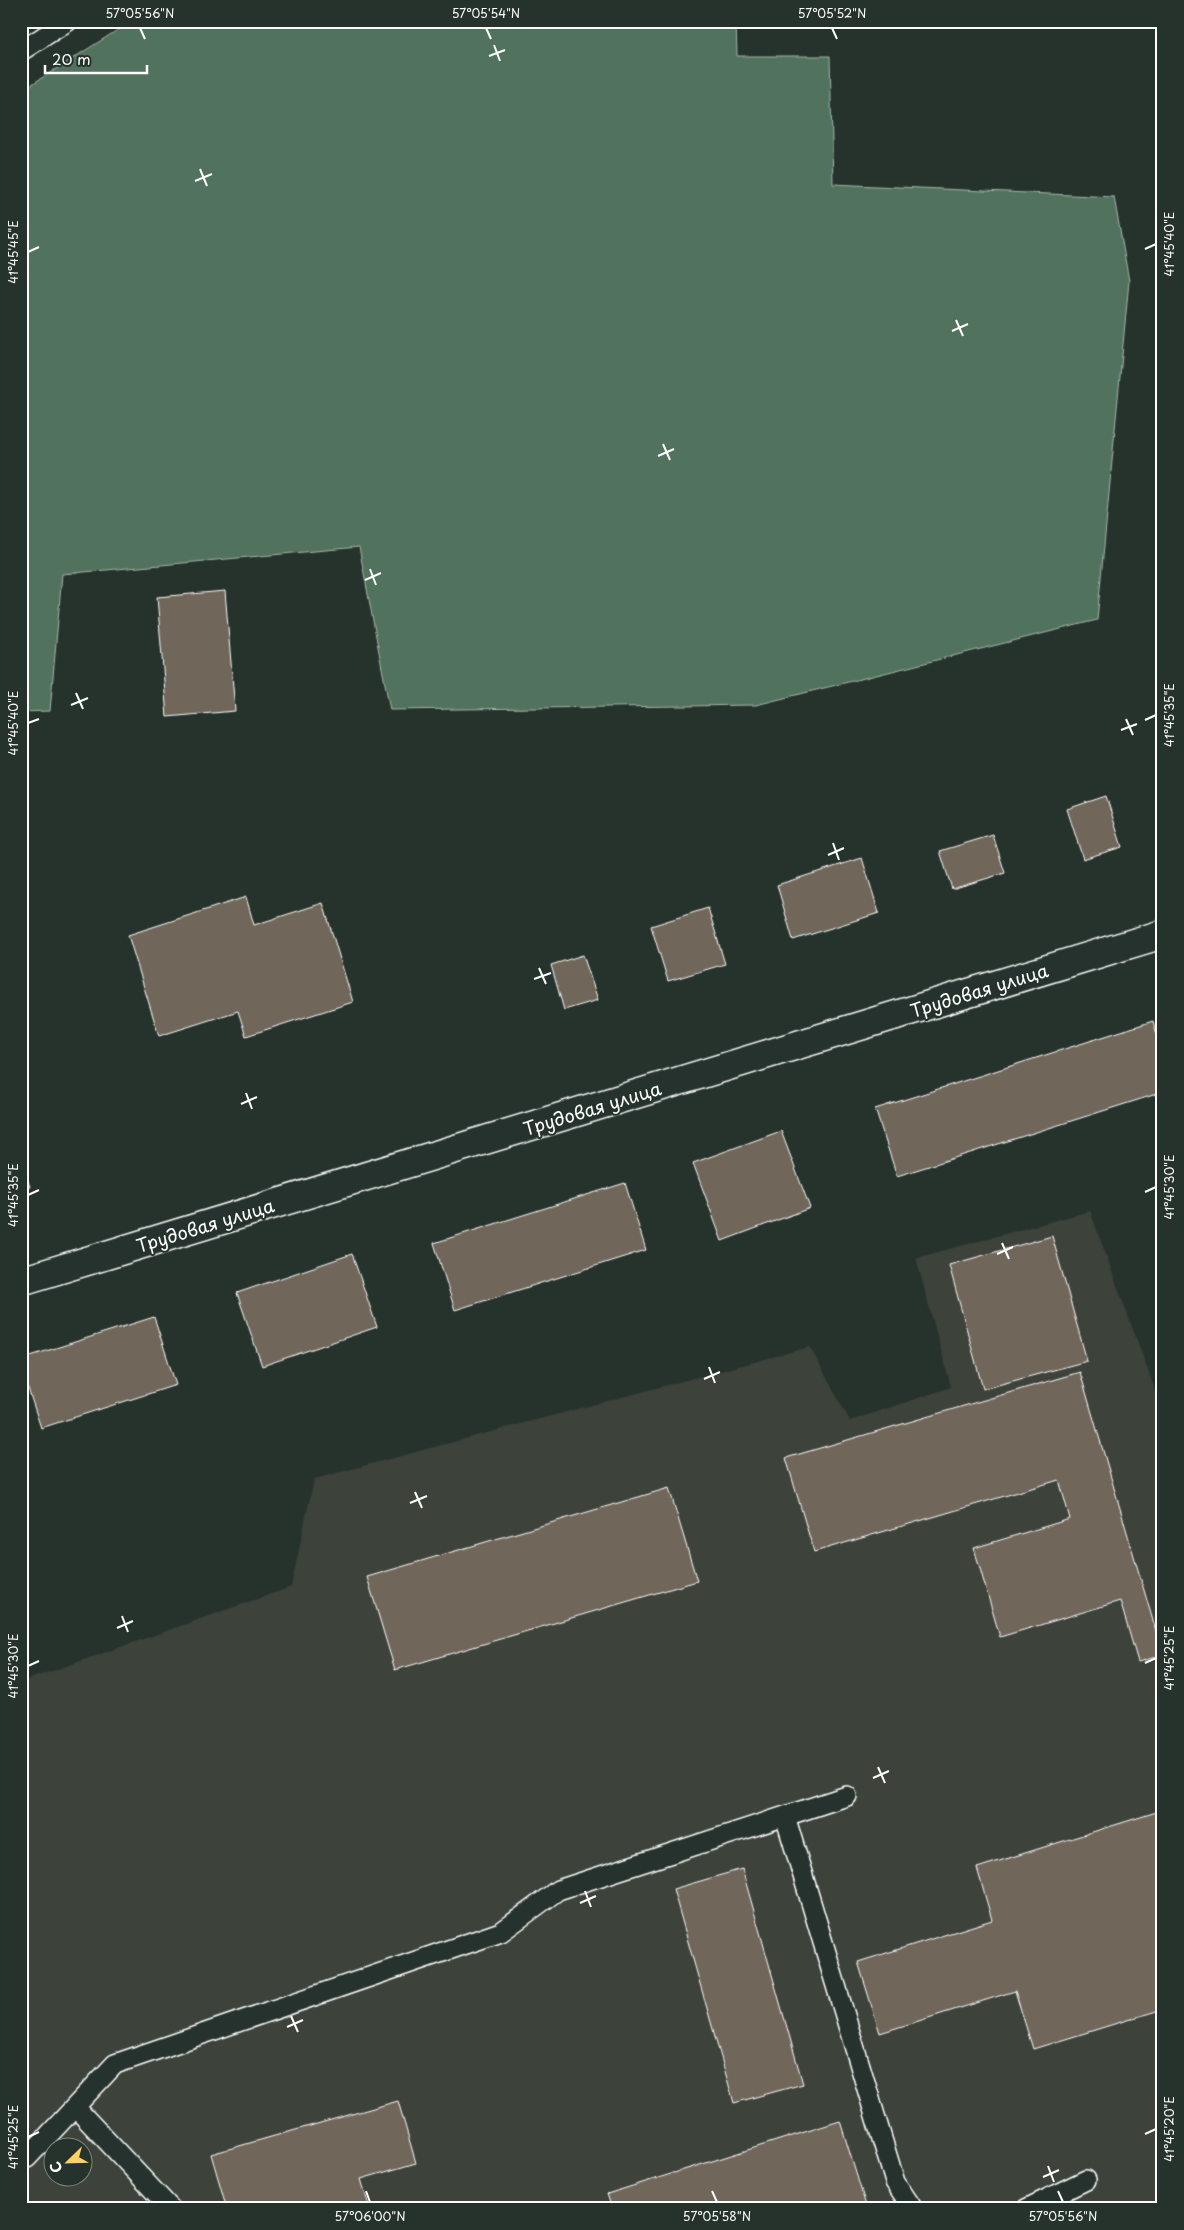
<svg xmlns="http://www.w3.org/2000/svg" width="1184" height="2230" font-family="'Playpen Sans',sans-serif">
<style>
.built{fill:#3c423a;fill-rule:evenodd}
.green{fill:#51725b;stroke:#a8b8ad}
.building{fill:#71665a;stroke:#fff}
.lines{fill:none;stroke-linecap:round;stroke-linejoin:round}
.lane-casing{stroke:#fff;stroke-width:22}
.secondary-casing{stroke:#fff;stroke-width:31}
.lane{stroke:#26332d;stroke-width:19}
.secondary{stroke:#26332d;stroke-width:28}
.ticks{fill:none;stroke:#fff;stroke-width:2}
.labels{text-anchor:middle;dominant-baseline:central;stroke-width:4;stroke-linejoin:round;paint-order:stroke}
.street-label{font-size:18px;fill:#fff;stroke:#26332d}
.neatline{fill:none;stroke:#fff;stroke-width:2}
.ticks-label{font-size:12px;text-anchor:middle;fill:#fff}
</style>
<rect width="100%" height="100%" fill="#26332d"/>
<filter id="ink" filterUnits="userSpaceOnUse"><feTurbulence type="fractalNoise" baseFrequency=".02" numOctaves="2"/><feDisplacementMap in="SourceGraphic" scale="10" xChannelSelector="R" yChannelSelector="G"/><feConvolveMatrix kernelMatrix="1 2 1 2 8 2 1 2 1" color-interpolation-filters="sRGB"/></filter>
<g filter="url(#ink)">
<!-- built -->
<path class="built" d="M1090,1211L1163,1412V2209H21V1682L291,1587L314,1479L810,1347L850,1421L951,1387L916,1258ZM52,2148H82V2178H52Z"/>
<!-- green -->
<path class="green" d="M132,21H736L737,56H830L833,184L1114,197L1129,281L1097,620L756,705L390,710L359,547L62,574L50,711L21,712V91Z"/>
<!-- building -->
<path class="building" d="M225,591L235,711L167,717L157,597Z
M1106,796L1122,847L1083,859L1067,809Z
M993,835L1005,873L952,889L940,851Z
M862,858L879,913L793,940L777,885Z
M246,897L254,925L323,903L353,1002L246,1036L238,1011L159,1036L128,935Z
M708,908L725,964L668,981L651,926Z
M583,955L598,1000L564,1010L551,965Z
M1153,1021L1163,1054V1092L897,1176L875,1109Z
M781,1131L810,1208L722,1241L693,1163Z
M21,1159L30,1187L21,1190Z
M625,1183L646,1250L455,1310L434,1243Z
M1052,1236L1087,1361L983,1389L949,1265Z
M352,1254L377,1327L262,1366L237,1293Z
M154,1317L176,1385L41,1428L21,1367V1359Z
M1080,1372L1163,1655L1138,1662L1120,1601L1000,1637L974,1548L1070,1519L1059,1480L814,1552L786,1458Z
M669,1488L697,1581L395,1670L367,1577Z
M1163,1810V2009L1033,2049L1015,1991L880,2033L858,1962L992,1920L977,1868Z
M742,1869L803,2084L734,2103L673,1889Z
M398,2101L416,2163L361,2179L370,2209H227L211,2154Z
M840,2121L867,2209H612L607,2194Z"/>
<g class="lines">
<!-- lane casing -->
<g class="lane-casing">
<path id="lane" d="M21,51L68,21
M785,1816L895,2182L913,2209
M75,2107L171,2209
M21,2160L27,2158L115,2064L501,1932L558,1890L847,1796
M1026,2209L1086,2180"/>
</g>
<!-- secondary casing -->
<g class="secondary-casing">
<path id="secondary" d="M21,1281L1163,934"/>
</g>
<!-- lane -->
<use href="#lane" class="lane"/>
<!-- secondary -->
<use href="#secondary" class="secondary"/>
</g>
</g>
<!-- ticks -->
<path class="ticks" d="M140,28L145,39M486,28L491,39M832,28L837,39M494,45L500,61M489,56L505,50M200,169L207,186M195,181L212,174M1145,249L1156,244M28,252L39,247M956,320L963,336M952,331L968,324M663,444L670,460M658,456L674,449M370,569L376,585M365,580L381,573M76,693L83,709M71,705L88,698M1126,719L1133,735M1145,720L1156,715M28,723L39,719M1121,730L1137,724M833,843L839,860M828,855L844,848M539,968L546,984M534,979L551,973M246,1093L252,1109M241,1104L257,1097M1145,1192L1156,1187M28,1195L39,1190M1002,1243L1009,1259M997,1254L1013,1247M709,1367L715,1383M704,1379L720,1372M415,1492L422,1508M410,1503L427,1496M122,1616L128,1632M117,1628L133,1621M1145,1663L1156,1658M28,1666L39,1661M878,1767L885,1783M873,1778L889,1771M585,1891L591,1907M580,1903L596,1896M291,2016L298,2032M287,2027L303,2020M1145,2134L1156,2129M28,2137L39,2132M1048,2166L1054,2182M1043,2177L1059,2170M366,2191L370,2202M712,2191L717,2202M1058,2191L1063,2202"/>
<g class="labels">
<!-- street labels -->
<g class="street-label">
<text transform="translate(979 990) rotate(-17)">Трудовая улица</text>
<text transform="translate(592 1108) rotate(-17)">Трудовая улица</text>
<text transform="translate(205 1225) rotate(-17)">Трудовая улица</text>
</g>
</g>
<!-- margin -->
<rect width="1184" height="2230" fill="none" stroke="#26332d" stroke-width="55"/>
<!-- north arrow -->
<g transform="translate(68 2162) rotate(247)"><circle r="24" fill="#26332d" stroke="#7d8581"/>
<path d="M0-4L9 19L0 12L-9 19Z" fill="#ffd166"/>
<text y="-8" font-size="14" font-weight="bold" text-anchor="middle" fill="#ffffff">С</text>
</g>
<!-- scale -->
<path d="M45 65v8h102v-8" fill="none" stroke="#ffffff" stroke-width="2.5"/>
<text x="52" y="65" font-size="15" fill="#ffffff" stroke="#26332d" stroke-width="4" paint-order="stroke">20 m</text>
<rect x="28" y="28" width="1128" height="2174" class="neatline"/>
<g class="ticks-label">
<text x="140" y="18">57°05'56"N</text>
<text x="486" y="18">57°05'54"N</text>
<text x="832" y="18">57°05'52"N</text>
<text transform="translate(1170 244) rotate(-90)" y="4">41°45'40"E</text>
<text transform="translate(14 252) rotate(-90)" y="4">41°45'45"E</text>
<text transform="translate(1170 715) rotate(-90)" y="4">41°45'35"E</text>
<text transform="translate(14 723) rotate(-90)" y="4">41°45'40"E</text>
<text transform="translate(1170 1187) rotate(-90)" y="4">41°45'30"E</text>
<text transform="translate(14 1195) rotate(-90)" y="4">41°45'35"E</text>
<text transform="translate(1170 1658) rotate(-90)" y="4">41°45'25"E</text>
<text transform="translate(14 1666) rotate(-90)" y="4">41°45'30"E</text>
<text transform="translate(1170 2129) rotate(-90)" y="4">41°45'20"E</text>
<text transform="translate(14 2137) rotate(-90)" y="4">41°45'25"E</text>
<text x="370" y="2221">57°06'00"N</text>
<text x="717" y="2221">57°05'58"N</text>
<text x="1063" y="2221">57°05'56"N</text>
</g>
</svg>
